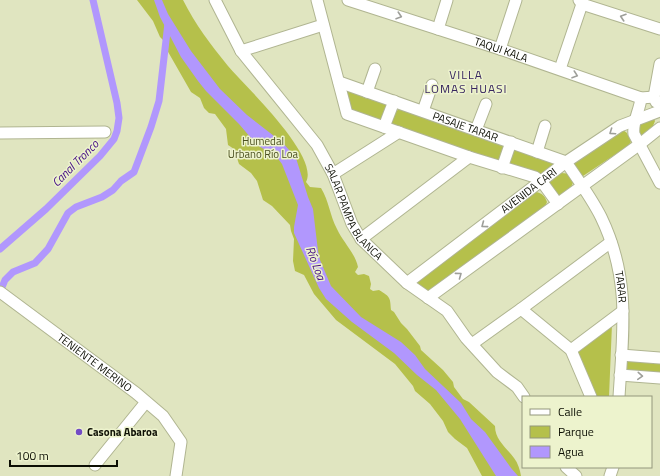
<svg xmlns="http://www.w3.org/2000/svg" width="660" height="476" font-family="'Titillium Web',sans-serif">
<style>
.green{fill:#b5c04b}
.water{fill:#b197fd}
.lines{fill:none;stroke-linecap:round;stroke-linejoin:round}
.canal{stroke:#b197fd;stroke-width:7}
.minor-casing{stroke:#b0b591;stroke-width:13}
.minor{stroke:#fff;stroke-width:11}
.oneway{stroke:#9e9f9a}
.poi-dot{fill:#734cc5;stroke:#edf3cd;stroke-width:1.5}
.labels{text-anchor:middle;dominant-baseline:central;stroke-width:3;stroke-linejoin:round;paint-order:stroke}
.street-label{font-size:11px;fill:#0c0e03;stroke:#edf3cd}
.park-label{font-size:11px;fill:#4c5121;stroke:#edf3cd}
.poi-label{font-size:11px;font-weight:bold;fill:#0c0e03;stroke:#edf3cd;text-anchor:start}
.neighbourhood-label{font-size:12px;letter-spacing:1px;fill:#37255f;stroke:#edf3cd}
.water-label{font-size:12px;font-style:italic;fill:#420a85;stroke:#edf3cd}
</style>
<rect width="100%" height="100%" fill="#e0e5c0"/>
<!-- green -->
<path class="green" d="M137,0H183C195,24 211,45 228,66C245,86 320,156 306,182L310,187L321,188C329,201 330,216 337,229C343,242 355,253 358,267L355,272L358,275L364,274L369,276L371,284L370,289L373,291L379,290C391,297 390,298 391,310L394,312L401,323L407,329L420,346L421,350L443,370L453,382L454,387L463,399L469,402L495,426C495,440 506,447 514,458C518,463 520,470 521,476H482L467,448L455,439L448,432L443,421L430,404L415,391L413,386L395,364L336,320L314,294L304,275L295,271L293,261L294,239L291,231L290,225L272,206L263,200L257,181L251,173L239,164L234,149L228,145L226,129L215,114L209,113L204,108L200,98L191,92L167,50L164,41L160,37L153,21Z
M348,91L389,105L384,122C375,118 357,116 351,108C348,104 347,97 345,92Z
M400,109L503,144C506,151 501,157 497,163L390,124L396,111Z
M654,119L655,121L653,126L639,137L638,125Z
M623,130L627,133L631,142L628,146L580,178L572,166L574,163Z
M512,148L553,163V165L540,176L506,166Z
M561,173C584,173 570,196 556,196L549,183Z
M536,192C542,193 545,196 547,202L544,209L430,292H423L416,285L417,280L533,193Z
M612,324L609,397H593L577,351Z
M627,361L660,364V375L626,372Z"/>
<!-- water -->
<path class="water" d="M154,0H162L168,14L191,51L220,89L247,115L283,143L296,158L308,197L313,209L318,251L320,260L331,286L361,317L401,342L415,355L425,369L461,403L471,419L485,432L511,468L518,476H496L460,419L436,390L417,375L394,353L352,322L326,299L319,288L294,233V227L298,205L282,164L276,156L257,145L239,124L206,91L198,81L181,57L160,17Z"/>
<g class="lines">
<!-- canal -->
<path class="canal" d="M0,249L46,209L100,156L114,139L117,131L119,118L117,103L93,0
M0,292L5,280L13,272L35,263L48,249L68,213L76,207L102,197L113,190L121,181L134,172L151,127L159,101L168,23"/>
<!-- minor casing -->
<g class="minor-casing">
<g id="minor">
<path id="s1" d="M215,0L241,51L317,145L333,174L352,224L361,239L407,283L447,311L466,338L497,372L517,387L524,397"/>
<path d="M317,0L347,114L469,157L535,177L542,182L558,204"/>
<path id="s2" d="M348,0L500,49L641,98L654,97"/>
<path d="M579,0L582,4L660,29"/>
<path d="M438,29L447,0"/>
<path d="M500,49L516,0"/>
<path d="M241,51L323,25"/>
<path d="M560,69L582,4"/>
<path id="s3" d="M339,82L566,162C578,180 591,197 601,217C631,279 623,331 619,397"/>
<path d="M367,92L375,69"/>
<path d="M641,98C640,110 632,122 634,134L660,183"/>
<path d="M656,102L654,97L660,64"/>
<path d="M423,111L432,85"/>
<path d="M384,127L394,101"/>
<path d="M476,130L486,104"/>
<path d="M0,133L105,132"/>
<path d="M537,152L545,126"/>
<path d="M502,168L511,142"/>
<path d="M333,174L399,132"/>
<path d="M361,239L469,157"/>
<path id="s4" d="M407,283L566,162L620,126L660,111"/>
<path id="s5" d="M0,292L136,393L163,416L181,442L176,476"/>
<path d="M428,298L640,144L660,128"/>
<path d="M521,309L571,350L591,397"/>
<path d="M472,344L521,309L611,242"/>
<path d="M571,350L623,311"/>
<path d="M621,355L660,358"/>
<path d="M620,375L660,378"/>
<path d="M95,465L146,402"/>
<path d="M566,467L576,476"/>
<path d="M610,476L613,467"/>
</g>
</g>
<!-- minor -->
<use href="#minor" class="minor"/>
</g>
<!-- one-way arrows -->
<defs><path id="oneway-chevron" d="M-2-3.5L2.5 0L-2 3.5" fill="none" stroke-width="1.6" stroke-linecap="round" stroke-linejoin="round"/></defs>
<g class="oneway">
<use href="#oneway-chevron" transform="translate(399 16) rotate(18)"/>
<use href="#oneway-chevron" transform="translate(623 17) rotate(-162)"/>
<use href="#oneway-chevron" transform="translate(575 75) rotate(19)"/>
<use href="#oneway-chevron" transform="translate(612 132) rotate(146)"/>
<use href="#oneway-chevron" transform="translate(484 225) rotate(143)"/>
<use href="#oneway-chevron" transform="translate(459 275) rotate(-36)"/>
<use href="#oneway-chevron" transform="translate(640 376) rotate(4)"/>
</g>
<!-- markers -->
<circle class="poi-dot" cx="79" cy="432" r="4"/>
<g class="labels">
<!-- street labels -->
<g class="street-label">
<text stroke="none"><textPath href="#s2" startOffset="161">TAQUI KALA</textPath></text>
<text stroke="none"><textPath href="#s3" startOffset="134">PASAJE TARAR</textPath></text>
<text stroke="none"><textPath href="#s4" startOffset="153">AVENIDA CARI</textPath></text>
<text stroke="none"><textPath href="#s1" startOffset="255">SALAR PAMPA BLANCA</textPath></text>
<text stroke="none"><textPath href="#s3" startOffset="379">TARAR</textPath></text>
<text stroke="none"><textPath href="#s5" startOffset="118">TENIENTE MERINO</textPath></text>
</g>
<!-- park labels -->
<g class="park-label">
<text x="263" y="141">Humedal<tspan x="263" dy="13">Urbano Río Loa</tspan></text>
</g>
<!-- poi labels -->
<g class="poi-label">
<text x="87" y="432">Casona Abaroa</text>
</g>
<!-- neighbourhood labels -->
<g class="neighbourhood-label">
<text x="466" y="74">VILLA<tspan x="466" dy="14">LOMAS HUASI</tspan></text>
</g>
<!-- water labels -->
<g class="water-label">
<text transform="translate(75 163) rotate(-45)">Canal Tronco</text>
<text transform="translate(316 263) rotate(70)">Río Loa</text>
</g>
</g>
<!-- legend -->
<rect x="522" y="396" width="130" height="72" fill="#edf3cd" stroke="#93977c"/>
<rect x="530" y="409" width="20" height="6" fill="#ffffff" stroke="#93977c"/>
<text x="558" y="416" font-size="12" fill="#0c0e03">Calle</text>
<rect x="530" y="426" width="20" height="12" fill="#b5c04b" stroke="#93977c"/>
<text x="558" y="436" font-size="12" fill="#0c0e03">Parque</text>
<rect x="530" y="446" width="20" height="12" fill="#b197fd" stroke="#93977c"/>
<text x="558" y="456" font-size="12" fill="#0c0e03">Agua</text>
<!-- scale -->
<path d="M10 460v6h107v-6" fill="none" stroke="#0c0e03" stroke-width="2"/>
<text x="16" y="460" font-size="12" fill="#0c0e03" stroke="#edf3cd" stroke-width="3" paint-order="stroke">100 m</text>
</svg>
